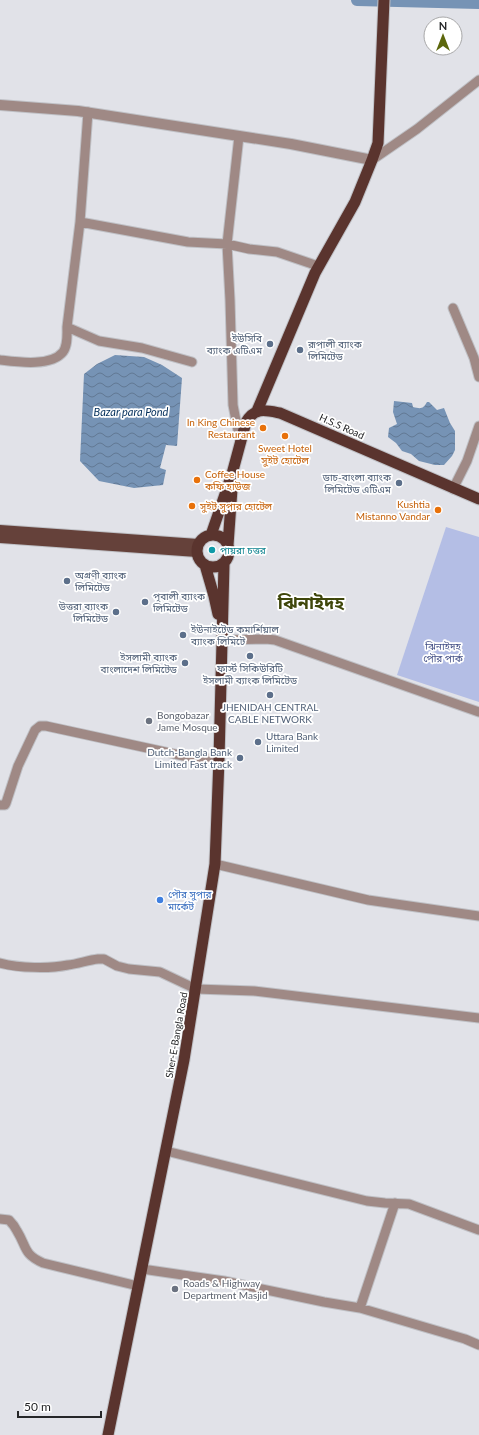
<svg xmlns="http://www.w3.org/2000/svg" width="479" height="1435" font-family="Lato,'Noto Sans Bengali',sans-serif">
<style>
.park{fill:#b4bee5}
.water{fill:url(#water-waves)}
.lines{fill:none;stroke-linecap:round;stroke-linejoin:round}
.canal{stroke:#7693b5;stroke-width:12}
.minor-casing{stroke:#bfc0c5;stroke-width:11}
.tertiary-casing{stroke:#bfc0c5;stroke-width:12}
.primary-casing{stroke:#bfc0c5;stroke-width:12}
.trunk-casing{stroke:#bfc0c5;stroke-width:13}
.minor{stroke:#9f8985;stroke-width:9}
.tertiary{stroke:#9f8985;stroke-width:10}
.primary{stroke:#65413a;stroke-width:10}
.trunk{stroke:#5a342e;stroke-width:11}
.service-dot{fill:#5c6f8a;stroke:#fff;stroke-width:1.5}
.food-dot{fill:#e8710a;stroke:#fff;stroke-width:1.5}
.culture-dot{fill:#0f9aa8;stroke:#fff;stroke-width:1.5}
.worship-dot{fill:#6b7280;stroke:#fff;stroke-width:1.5}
.shop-dot{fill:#3f7fe0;stroke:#fff;stroke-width:1.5}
.labels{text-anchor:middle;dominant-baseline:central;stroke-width:3.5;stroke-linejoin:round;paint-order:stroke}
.service-label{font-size:10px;fill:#4e5e75;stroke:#fff;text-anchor:end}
.food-label{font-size:10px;fill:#c56008;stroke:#fff;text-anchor:end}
.street-label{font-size:10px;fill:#252628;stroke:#fff}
.culture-label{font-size:10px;fill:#0d838f;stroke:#fff;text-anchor:start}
.park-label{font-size:10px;fill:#445086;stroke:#fff}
.worship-label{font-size:10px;fill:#5b616d;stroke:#fff;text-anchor:start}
.shop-label{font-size:10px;fill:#366cbe;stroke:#fff;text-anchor:start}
.water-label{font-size:11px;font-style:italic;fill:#022e5a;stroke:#fff}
.town-label{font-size:18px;font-weight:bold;fill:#3f470b;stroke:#fff}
</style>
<defs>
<pattern id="water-waves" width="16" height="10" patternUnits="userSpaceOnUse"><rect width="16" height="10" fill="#7693b5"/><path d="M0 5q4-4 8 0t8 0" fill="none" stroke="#617893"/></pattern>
</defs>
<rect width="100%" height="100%" fill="#e1e2e8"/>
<!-- park -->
<path class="park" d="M446,527L479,537V702L397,675Z"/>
<!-- water -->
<path class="water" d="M115,355L144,357L162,365L182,378L177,446L166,445L160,468L166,470L163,485L134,488L99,481L80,461L84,374L97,364Z
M394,401L412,403L413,407C421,409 423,409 427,402H429L437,410L444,408L450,423L455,431V450L452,456L444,465H435L419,461L411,454L402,451L396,443L388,437L389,428L397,424L393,412Z"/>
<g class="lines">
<!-- canal -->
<path class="canal" d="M357,0L479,3"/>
<!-- minor casing -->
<g class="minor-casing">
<path id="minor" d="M88,112L80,222L67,327L99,341L142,348L192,362
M239,136L227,244L230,300L233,405L240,441
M372,160L417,129L479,80
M80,222L188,242L227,244L249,249L277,252L318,266
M453,308L474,358L479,377
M0,360C17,362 51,367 63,352C68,345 67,335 67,327
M453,489L467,461L479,426
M222,640L266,639L275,640L479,712
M0,805H5L6,803L18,766L35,730L40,726H46L184,756L219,759
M215,864L368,900L479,916
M0,963C20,968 48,969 68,965C78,964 88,960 98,959H104L117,966L129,969L160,972L196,989L254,991L479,1018
M166,1151L367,1201L385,1203L409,1204L479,1230
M0,1219L9,1220C12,1223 15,1227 17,1231C27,1247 23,1254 43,1263L138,1286
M142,1269L224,1281L324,1302L360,1308L465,1339L479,1345
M360,1308L395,1203"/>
</g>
<!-- tertiary casing -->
<g class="tertiary-casing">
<path id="tertiary" d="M0,105L78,111L291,144L372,160"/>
</g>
<!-- primary casing -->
<g class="primary-casing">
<path id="primary" d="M0,530L198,544
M0,538L197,552"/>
</g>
<!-- trunk casing -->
<g class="trunk-casing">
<path id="trunk" d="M257,411L315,273L355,202L372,160L378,143L384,0
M197 551a16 16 0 1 1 32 0a16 16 0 1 1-32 0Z
M211,535L232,474L246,422C255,407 265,410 280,413L479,499
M228,545L232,489
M205,565L214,596L218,614
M108,1435L184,1060L215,864L219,759L224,564"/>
</g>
<!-- minor -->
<use href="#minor" class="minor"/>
<!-- tertiary -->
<use href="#tertiary" class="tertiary"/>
<!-- primary -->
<use href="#primary" class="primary"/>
<!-- trunk -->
<use href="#trunk" class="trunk"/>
</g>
<!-- markers -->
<g class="service-dot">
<circle cx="270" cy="344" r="4"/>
<circle cx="300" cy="350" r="4"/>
<circle cx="399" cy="483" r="4"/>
<circle cx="67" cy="581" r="4"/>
<circle cx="145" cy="602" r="4"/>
<circle cx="116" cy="612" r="4"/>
<circle cx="183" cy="635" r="4"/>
<circle cx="250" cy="656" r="4"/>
<circle cx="185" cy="663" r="4"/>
<circle cx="270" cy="695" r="4"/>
<circle cx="258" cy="742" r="4"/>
<circle cx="240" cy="758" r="4"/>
</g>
<g class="food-dot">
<circle cx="263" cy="428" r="4"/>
<circle cx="285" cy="436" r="4"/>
<circle cx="197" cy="480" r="4"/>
<circle cx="192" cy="506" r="4"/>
<circle cx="438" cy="510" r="4"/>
</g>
<circle class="culture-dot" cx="212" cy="550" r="4"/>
<g class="worship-dot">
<circle cx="149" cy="721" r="4"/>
<circle cx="175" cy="1289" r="4"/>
</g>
<circle class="shop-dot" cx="160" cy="900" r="4"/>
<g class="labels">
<!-- service labels -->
<g class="service-label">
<text x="262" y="338">ইউসিবি<tspan x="262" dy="12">ব্যাংক এটিএম</tspan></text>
<text x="308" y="344" text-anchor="start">রূপালী ব্যাংক<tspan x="308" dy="12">লিমিটেড</tspan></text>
<text x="391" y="477">ডাচ-বাংলা ব্যাংক<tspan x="391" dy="12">লিমিটেড এটিএম</tspan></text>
<text x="75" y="575" text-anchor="start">অগ্রণী ব্যাংক<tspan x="75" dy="12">লিমিটেড</tspan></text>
<text x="153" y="596" text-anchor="start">পূবালী ব্যাংক<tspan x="153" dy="12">লিমিটেড</tspan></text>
<text x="108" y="606">উত্তরা ব্যাংক<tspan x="108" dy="12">লিমিটেড</tspan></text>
<text x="191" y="629" text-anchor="start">ইউনাইটেড কমার্শিয়াল<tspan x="191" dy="12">ব্যাংক লিমিটে</tspan></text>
<text x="177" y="657">ইসলামী ব্যাংক<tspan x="177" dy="12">বাংলাদেশ লিমিটেড</tspan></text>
<text x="250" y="668" text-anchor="middle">ফার্স্ট সিকিউরিটি<tspan x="250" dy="12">ইসলামী ব্যাংক লিমিটেড</tspan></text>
<text x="270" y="707" text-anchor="middle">JHENIDAH CENTRAL<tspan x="270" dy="12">CABLE NETWORK</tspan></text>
<text x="266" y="736" text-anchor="start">Uttara Bank<tspan x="266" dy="12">Limited</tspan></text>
<text x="232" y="752">Dutch-Bangla Bank<tspan x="232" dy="12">Limited Fast track</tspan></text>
</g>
<!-- food labels -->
<g class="food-label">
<text x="255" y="422">In King Chinese<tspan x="255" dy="12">Restaurant</tspan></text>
<text x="285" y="448" text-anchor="middle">Sweet Hotel<tspan x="285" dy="12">সুইট হোটেল</tspan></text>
<text x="205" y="474" text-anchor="start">Coffee House<tspan x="205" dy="12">কফি হাউজ</tspan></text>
<text x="430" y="504">Kushtia<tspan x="430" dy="12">Mistanno Vandar</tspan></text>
<text x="200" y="506" text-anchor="start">সুইট সুপার হোটেল</text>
</g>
<!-- street labels -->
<g class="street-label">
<text transform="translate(342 426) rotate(24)">H.S.S Road</text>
<text transform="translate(176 1035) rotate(-80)">Sher-E-Bangla Road</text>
</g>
<!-- culture labels -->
<g class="culture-label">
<text x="220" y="550">পায়রা চত্তর</text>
</g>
<!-- park labels -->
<g class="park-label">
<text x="443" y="646">ঝিনাইদহ<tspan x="443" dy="12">পৌর পার্ক</tspan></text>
</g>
<!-- worship labels -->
<g class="worship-label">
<text x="157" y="715">Bongobazar<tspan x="157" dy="12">Jame Mosque</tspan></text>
<text x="183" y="1283">Roads &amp; Highway<tspan x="183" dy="12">Department Masjid</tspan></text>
</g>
<!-- shop labels -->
<g class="shop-label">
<text x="168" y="894">পৌর সুপার<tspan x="168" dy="12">মার্কেট</tspan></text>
</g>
<!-- water labels -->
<g class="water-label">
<text x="131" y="411">Bazar para Pond</text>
</g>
<!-- town labels -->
<g class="town-label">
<text x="311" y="602">ঝিনাইদহ</text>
</g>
</g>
<!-- north arrow -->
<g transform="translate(443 36)"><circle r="19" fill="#ffffff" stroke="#a8a8a9"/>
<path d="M0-3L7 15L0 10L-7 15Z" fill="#5c670c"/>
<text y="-6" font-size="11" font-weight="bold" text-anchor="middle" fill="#252628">N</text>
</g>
<!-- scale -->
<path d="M18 1411v6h83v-6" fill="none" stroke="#252628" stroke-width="2"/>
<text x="24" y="1411" font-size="12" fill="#252628" stroke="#ffffff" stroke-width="3" paint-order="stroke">50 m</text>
</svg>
